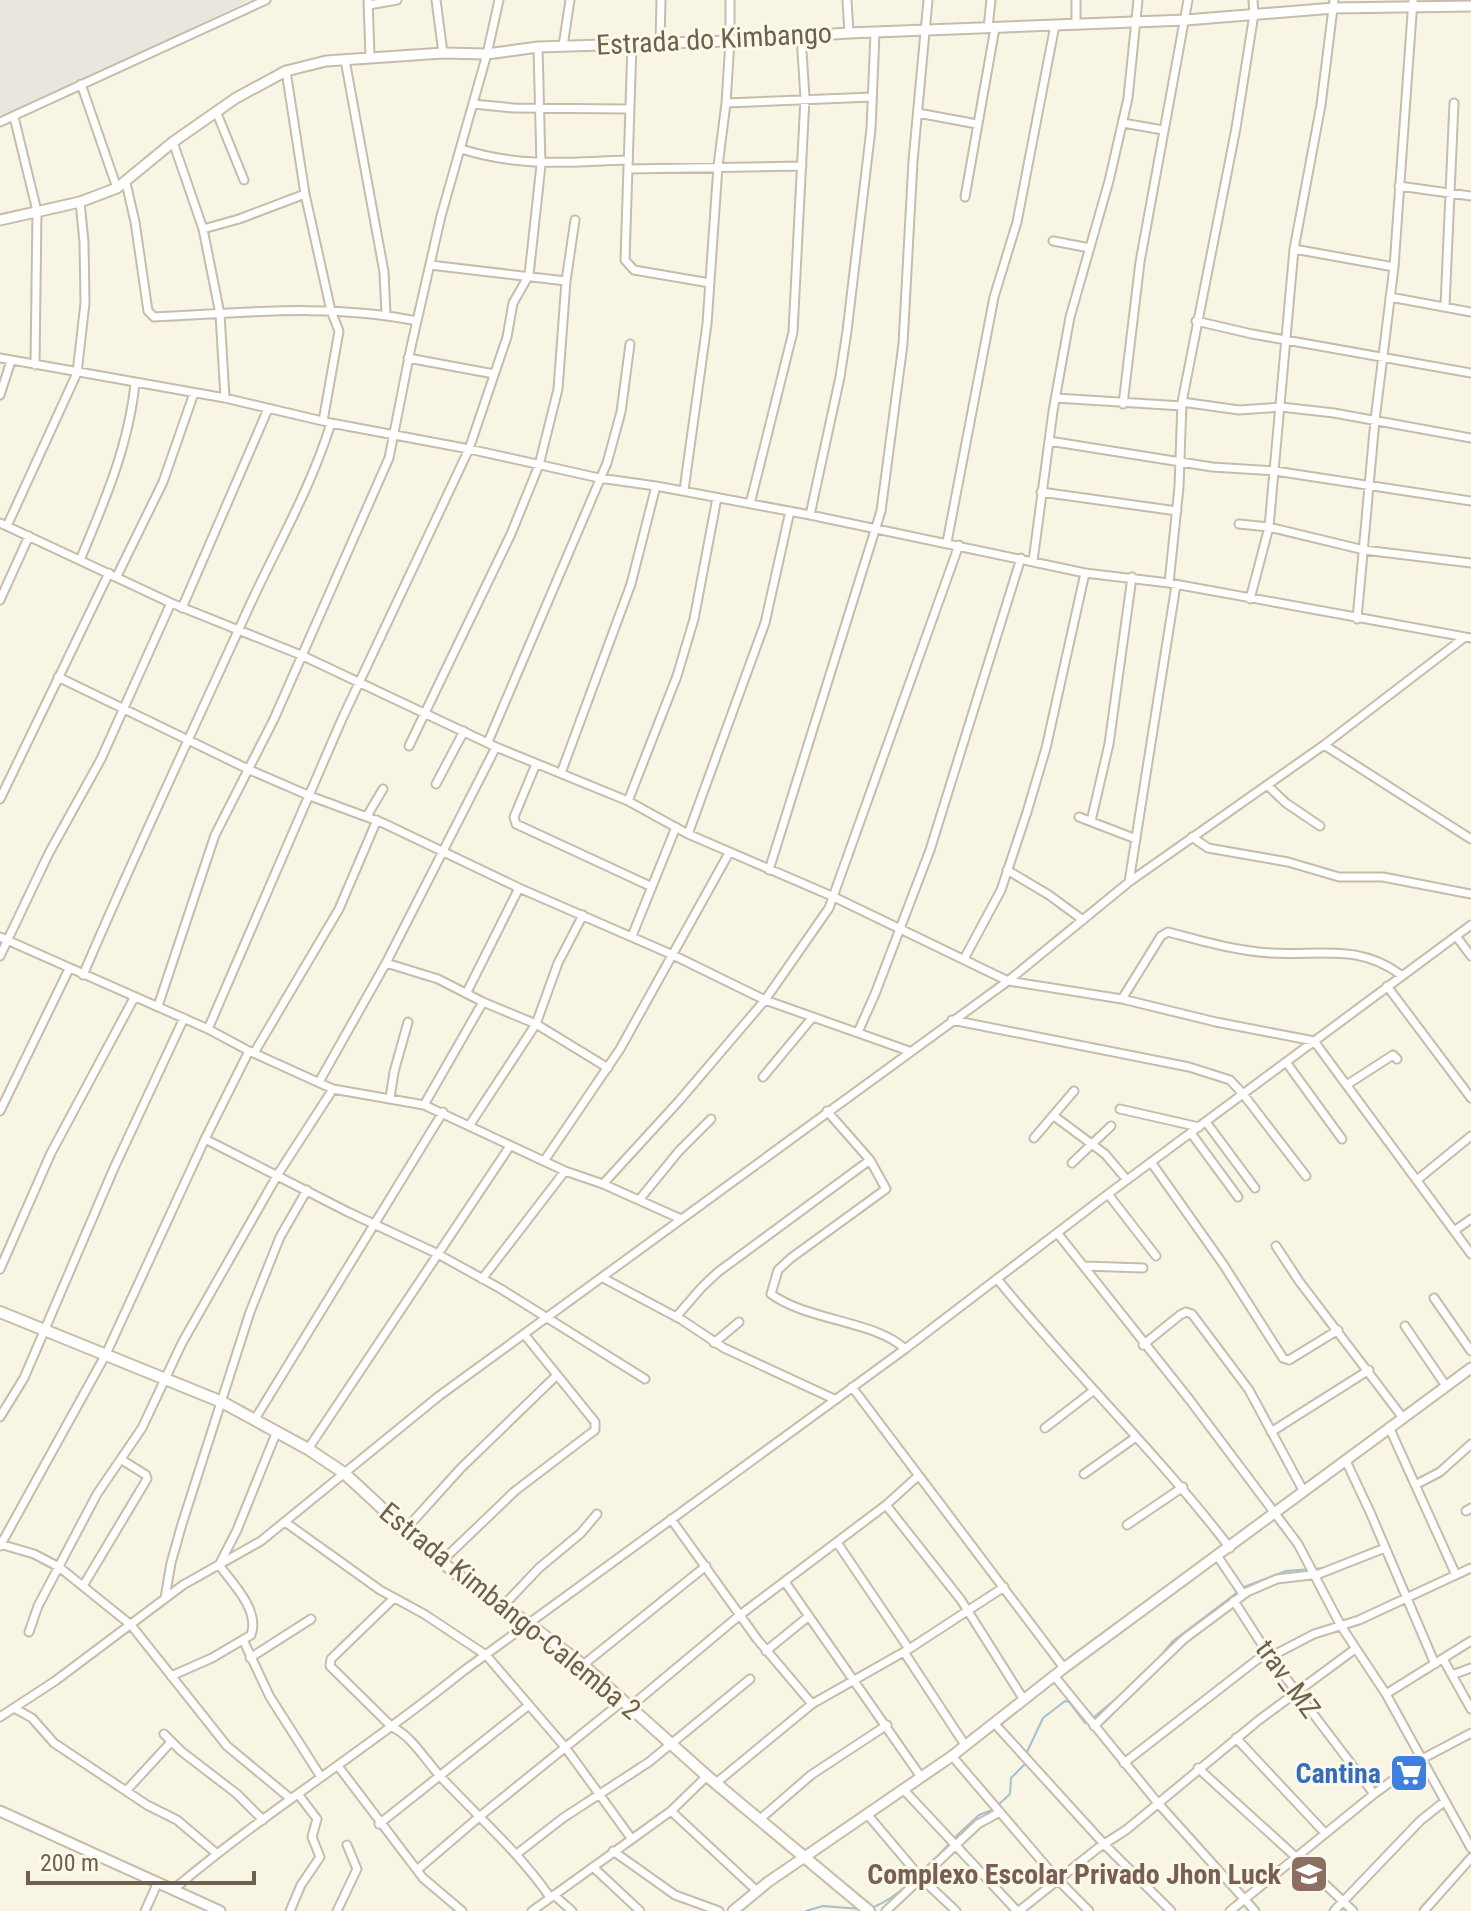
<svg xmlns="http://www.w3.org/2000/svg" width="1471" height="1911" font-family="'Roboto Condensed',sans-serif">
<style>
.industrial{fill:#e9e6de}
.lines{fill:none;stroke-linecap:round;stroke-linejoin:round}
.stream{stroke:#a3bfd0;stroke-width:2}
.minor-casing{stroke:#c6bcaa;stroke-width:11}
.tertiary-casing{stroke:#c6bcaa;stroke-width:13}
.secondary-casing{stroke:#c8bea8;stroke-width:14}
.minor{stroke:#fff;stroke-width:7}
.tertiary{stroke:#fff;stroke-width:9}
.secondary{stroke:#fff;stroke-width:10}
.labels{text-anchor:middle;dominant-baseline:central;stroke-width:6;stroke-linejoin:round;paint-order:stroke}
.street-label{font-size:28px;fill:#6e604d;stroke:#fcf9ea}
.shop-label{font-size:28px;font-weight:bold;fill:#366cbe;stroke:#fcf9ea;text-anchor:end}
.education-label{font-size:28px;font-weight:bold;fill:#785e54;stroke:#fcf9ea;text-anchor:end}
</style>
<rect width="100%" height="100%" fill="#f9f5e4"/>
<!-- industrial -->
<path class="industrial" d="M0,0H250L33,104L0,115Z"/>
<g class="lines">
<!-- stream -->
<path class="stream" d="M1339,1562L1379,1546
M1244,1587L1286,1571L1326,1568
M1158,1659L1173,1641L1239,1591
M1093,1718L1125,1691
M1026,1754L1043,1718L1065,1701L1069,1702L1085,1723L1088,1721
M997,1806L1010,1794L1011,1778L1025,1764
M953,1839L979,1815L992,1810
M871,1908C898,1899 929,1865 949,1844
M806,1911L823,1906L861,1909"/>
<!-- minor casing -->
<g class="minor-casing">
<path id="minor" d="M368,0L370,57
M436,0L443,53
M847,0L849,33
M369,5L397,0
M1076,23V0
M988,28L991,0
M660,42L661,0
M632,44L625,260L634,270L710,283
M563,46L570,0
M345,60L384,272L386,314
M286,71L305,194L331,311L339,331L323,421
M81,84L117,188
M726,103L872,97
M473,104L514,108L628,109
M216,111L244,180
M918,113L977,124
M14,117L37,211L35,365
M0,122L266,0
M1123,123L1163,130
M173,142L203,229L220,314L225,398
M461,149C523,168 564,162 626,160
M628,169L802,166
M126,183L135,222L148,311L154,317C241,313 331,303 417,321
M1399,186L1471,196
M965,197L995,28
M203,229L239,219L305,194
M1053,241L1090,248
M1294,249L1394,267
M430,265L566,281
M1390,297L1471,312
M1445,306L1454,103
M1196,321L1252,334L1471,373
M0,358L225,398L331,423L469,449L599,478L656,486L810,515L1085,573L1169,583L1471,638
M408,358L494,374
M0,395L11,361
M1056,398L1182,406
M1182,402L1239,410L1281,407L1334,413L1471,438
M1123,404L1140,262L1188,0
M1049,441L1212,467L1275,471L1471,501
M684,490L707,324L718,166L726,103L730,41V0
M1041,492L1177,511
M750,504L793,332L805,98L801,36
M810,515L840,377L847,331L871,129L875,33
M0,523L171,603L301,655L496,747L628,801L688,834L834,897L1008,981L1122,999L1216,1022L1314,1041L1471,1254
M1239,524L1269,527L1364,550L1471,563
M7,526L77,373L85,303L84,242L80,202
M947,542L994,297L1017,222L1055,25
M80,560C104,503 129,445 135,383
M1033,561L1053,411L1070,317L1109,181L1128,98L1138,0
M117,576L163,482L194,393
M1169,583L1179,487L1182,402L1236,128L1254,14L1253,0
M1250,599L1269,527L1294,249L1321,105L1334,0
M0,600L29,536
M182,608L268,409
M1357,619L1375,420L1394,267L1413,0
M58,677L250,770L310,796L383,823L519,888L673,955L765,1000L909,1051
M488,742L607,463L621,412L630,344
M1324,745L1471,839
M409,746L511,534L539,465L558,389L566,281L575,220
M536,764L514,817L516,824L650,886
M561,773L631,584L656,486
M436,784L464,731
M1268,786L1286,803L1320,826
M0,799L109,573
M628,801L677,676L694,619L717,498
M367,816L383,789
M1079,817L1136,839
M1091,821L1109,744L1132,577
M688,834L765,623L790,511
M1192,837L1208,848L1288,862L1339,877H1383L1471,894
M769,870L881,511L903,344L913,161L928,0
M1007,870L1049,895L1083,920
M1129,882L1176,585
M632,936L676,827
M1456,936L1471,956
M0,937L208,1029L249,1051L333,1089L424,1105L565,1171L603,1184L681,1219
M0,956L49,853L101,759L171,603
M964,959L1001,890L1027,812L1046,748L1085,573
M386,963L438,979L483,1002L536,1024L608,1068
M83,975C136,851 193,730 249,607C277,546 311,488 331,423
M1387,986L1471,1098
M467,992L519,888
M1122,999L1161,936L1168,932C1202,941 1236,951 1271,953C1319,956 1358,943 1401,975
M158,1006L215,835L274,719L389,458L411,347L441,216L487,54L499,0
M952,1020L1189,1067L1230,1080L1243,1094L1306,1176
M208,1029L342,719L469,449L507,337L513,303L529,275L541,165L538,47
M858,1032L875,994L930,850L1021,558
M254,1053L339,909L377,820
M1286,1062L1342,1139
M763,1077L812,1018
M319,1082L386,963L496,747
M1348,1084L1393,1055L1397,1059
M390,1098L394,1072L408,1022
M424,1105L483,1002
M1120,1109L1199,1127
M0,1111L69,969
M827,1111L870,1160L886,1189L791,1258L778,1270L771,1294C808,1321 876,1321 905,1349
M1054,1116L1105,1154L1127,1180
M1206,1122L1255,1188
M469,1126L536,1024L558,963L583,915
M1191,1133L1238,1197
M1034,1138L1074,1091
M205,1139L348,1212L436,1253L501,1289L645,1379
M544,1161L620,1049L729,853
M1151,1162L1223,1264L1283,1358L1289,1360L1338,1330
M1072,1163L1111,1126
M1417,1180L1471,1136
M603,1184L679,1101L765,1000L829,908L959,545
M1108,1194L1156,1256
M639,1200L679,1151L711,1119
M1454,1231L1471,1219
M1058,1234L1189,1399L1298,1544L1341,1626L1386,1694L1471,1848
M1276,1246L1299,1281L1403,1418
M1084,1266L1143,1268
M0,1269L51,1153L134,998
M603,1278L682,1320L724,1348L834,1399
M482,1279L565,1171
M998,1280C1073,1372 1158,1454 1230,1548
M1434,1298L1471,1351
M676,1317L702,1287L718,1272L870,1160
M1405,1326L1446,1386
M714,1343L739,1322
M1143,1345L1180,1315L1186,1312L1192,1314L1249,1390L1304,1492
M852,1387L1064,1668
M0,1417L24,1378L114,1168L184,1018
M255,1419L443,1112
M1389,1427L1456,1575
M1045,1428L1093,1391
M1271,1432L1369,1370
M308,1449L510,1146
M1346,1461L1370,1512L1435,1664
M1084,1474L1136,1437
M1415,1485L1440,1472L1471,1444
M886,1505L961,1600L1024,1700
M1466,1511L1471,1508
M671,1519L757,1639L812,1704
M285,1522L380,1590L424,1614L486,1655L565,1747L631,1838
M1127,1525L1183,1487
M405,1530L461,1468L556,1376
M0,1544L34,1554L59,1567L131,1625L227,1746L291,1799
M838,1544L909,1649
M0,1546L106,1354L205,1139L249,1051
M1218,1557L1243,1594
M441,1562L515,1491L595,1430V1422L524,1334
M785,1582L921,1777
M83,1586L147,1479L146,1475L122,1460
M165,1598L171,1563L182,1524L250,1312L280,1237L307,1190
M394,1598L331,1659L330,1666L392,1727C412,1736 425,1760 440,1776C479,1818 517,1850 550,1897
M1234,1601L1270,1657L1374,1794
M503,1606L539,1568L581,1533L597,1514
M29,1632L38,1606L97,1494L142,1428L182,1343L278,1174L333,1089
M244,1642L270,1697L321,1777
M766,1651L809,1616
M904,1652L965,1745
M1270,1657L1314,1634L1359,1620L1471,1568
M250,1658L311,1619
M1443,1659L1471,1709
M583,1665L706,1566
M1452,1675L1471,1668
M171,1676L212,1658L251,1635C260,1610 233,1584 219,1565L237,1530L277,1431
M1055,1677L1157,1802L1255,1911
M1386,1694L1471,1641
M631,1706L740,1615L886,1505L918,1476
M14,1708L32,1718L54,1743L147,1805L177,1820L216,1853
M0,1717L55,1681L183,1585L261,1541L439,1396L1008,981L1129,882L1324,745L1465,637
M994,1723L1104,1844L1171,1911
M1094,1726L1184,1639L1247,1592L1277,1579L1319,1574L1385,1548
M164,1734L181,1751L237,1794L263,1820
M1236,1738L1325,1833
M952,1756L1057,1879L1089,1911
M1124,1763L1267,1652
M338,1766L423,1878L462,1911
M1198,1768C1250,1816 1303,1862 1353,1911
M716,1783L812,1704L909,1649L1004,1587
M903,1789L1017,1911
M126,1791L171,1742
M671,1811L757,1891
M867,1814L921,1878L956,1911
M759,1820L811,1775L887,1725
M379,1824L529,1705
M613,1851L675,1895L719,1911
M518,1853L563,1818L649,1762L750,1679
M593,1867L640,1911
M417,1870L479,1817L624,1700
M174,1889C266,1811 369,1748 462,1672L905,1349L1108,1194L1471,925
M554,1895L572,1911
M145,1911L158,1882
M290,1911L301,1885L320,1857L312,1837L317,1819L298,1794
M337,1911L357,1869L347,1845
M532,1911L671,1811L707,1776
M886,1911L978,1824L1000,1812
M1019,1911L1098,1848L1126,1830L1259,1720L1355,1649
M1230,1911L1374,1794L1422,1759L1471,1733
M1334,1911L1420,1821L1445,1801
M1424,1911L1471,1858"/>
</g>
<!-- tertiary casing -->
<g class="tertiary-casing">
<path id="tertiary" d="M0,220L80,202L117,188L173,142L236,98L286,71L326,61L443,53L487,54L538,47L730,41L849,33L1186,20L1334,8L1471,6
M0,1811L220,1911
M733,1911L768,1882L952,1756L1064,1668L1471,1368"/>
</g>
<!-- secondary casing -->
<g class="secondary-casing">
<path id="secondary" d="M0,1312L222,1402L308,1449L344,1473L426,1549L459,1576L529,1624L583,1665L707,1776L869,1911"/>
</g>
<!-- minor -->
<use href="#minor" class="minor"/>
<!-- tertiary -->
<use href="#tertiary" class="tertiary"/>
<!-- secondary -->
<use href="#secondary" class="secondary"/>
</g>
<!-- icons -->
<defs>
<g id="supermarket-square" transform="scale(2)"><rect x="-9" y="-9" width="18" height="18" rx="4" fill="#3f7fe0" stroke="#fcf9ea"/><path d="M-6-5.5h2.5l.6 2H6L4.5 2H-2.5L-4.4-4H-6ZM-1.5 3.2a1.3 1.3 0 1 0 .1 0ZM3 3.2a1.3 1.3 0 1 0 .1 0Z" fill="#fff"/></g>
<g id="school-square" transform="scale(2)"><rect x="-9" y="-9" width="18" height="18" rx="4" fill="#8d6e63" stroke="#fcf9ea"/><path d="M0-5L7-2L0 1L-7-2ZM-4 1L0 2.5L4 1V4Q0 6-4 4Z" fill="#fff"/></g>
</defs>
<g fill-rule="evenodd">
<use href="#supermarket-square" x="1409" y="1773"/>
<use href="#school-square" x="1309" y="1874"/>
</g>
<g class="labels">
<!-- street labels -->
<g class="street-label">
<text transform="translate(714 39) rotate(-3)">Estrada do Kimbango</text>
<text transform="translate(510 1611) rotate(39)">Estrada Kimbango-Calemba 2</text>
<text transform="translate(1288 1679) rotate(54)">trav_MZ</text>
</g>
<!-- shop labels -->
<g class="shop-label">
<text x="1381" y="1773">Cantina</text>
</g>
<!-- education labels -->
<g class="education-label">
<text x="1281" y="1874">Complexo Escolar Privado Jhon Luck</text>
</g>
</g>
<!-- scale -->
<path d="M28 1871v12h226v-12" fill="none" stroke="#6e604d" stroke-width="4"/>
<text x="40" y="1871" font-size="24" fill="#6e604d" stroke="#fcf9ea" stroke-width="6" paint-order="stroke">200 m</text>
</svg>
